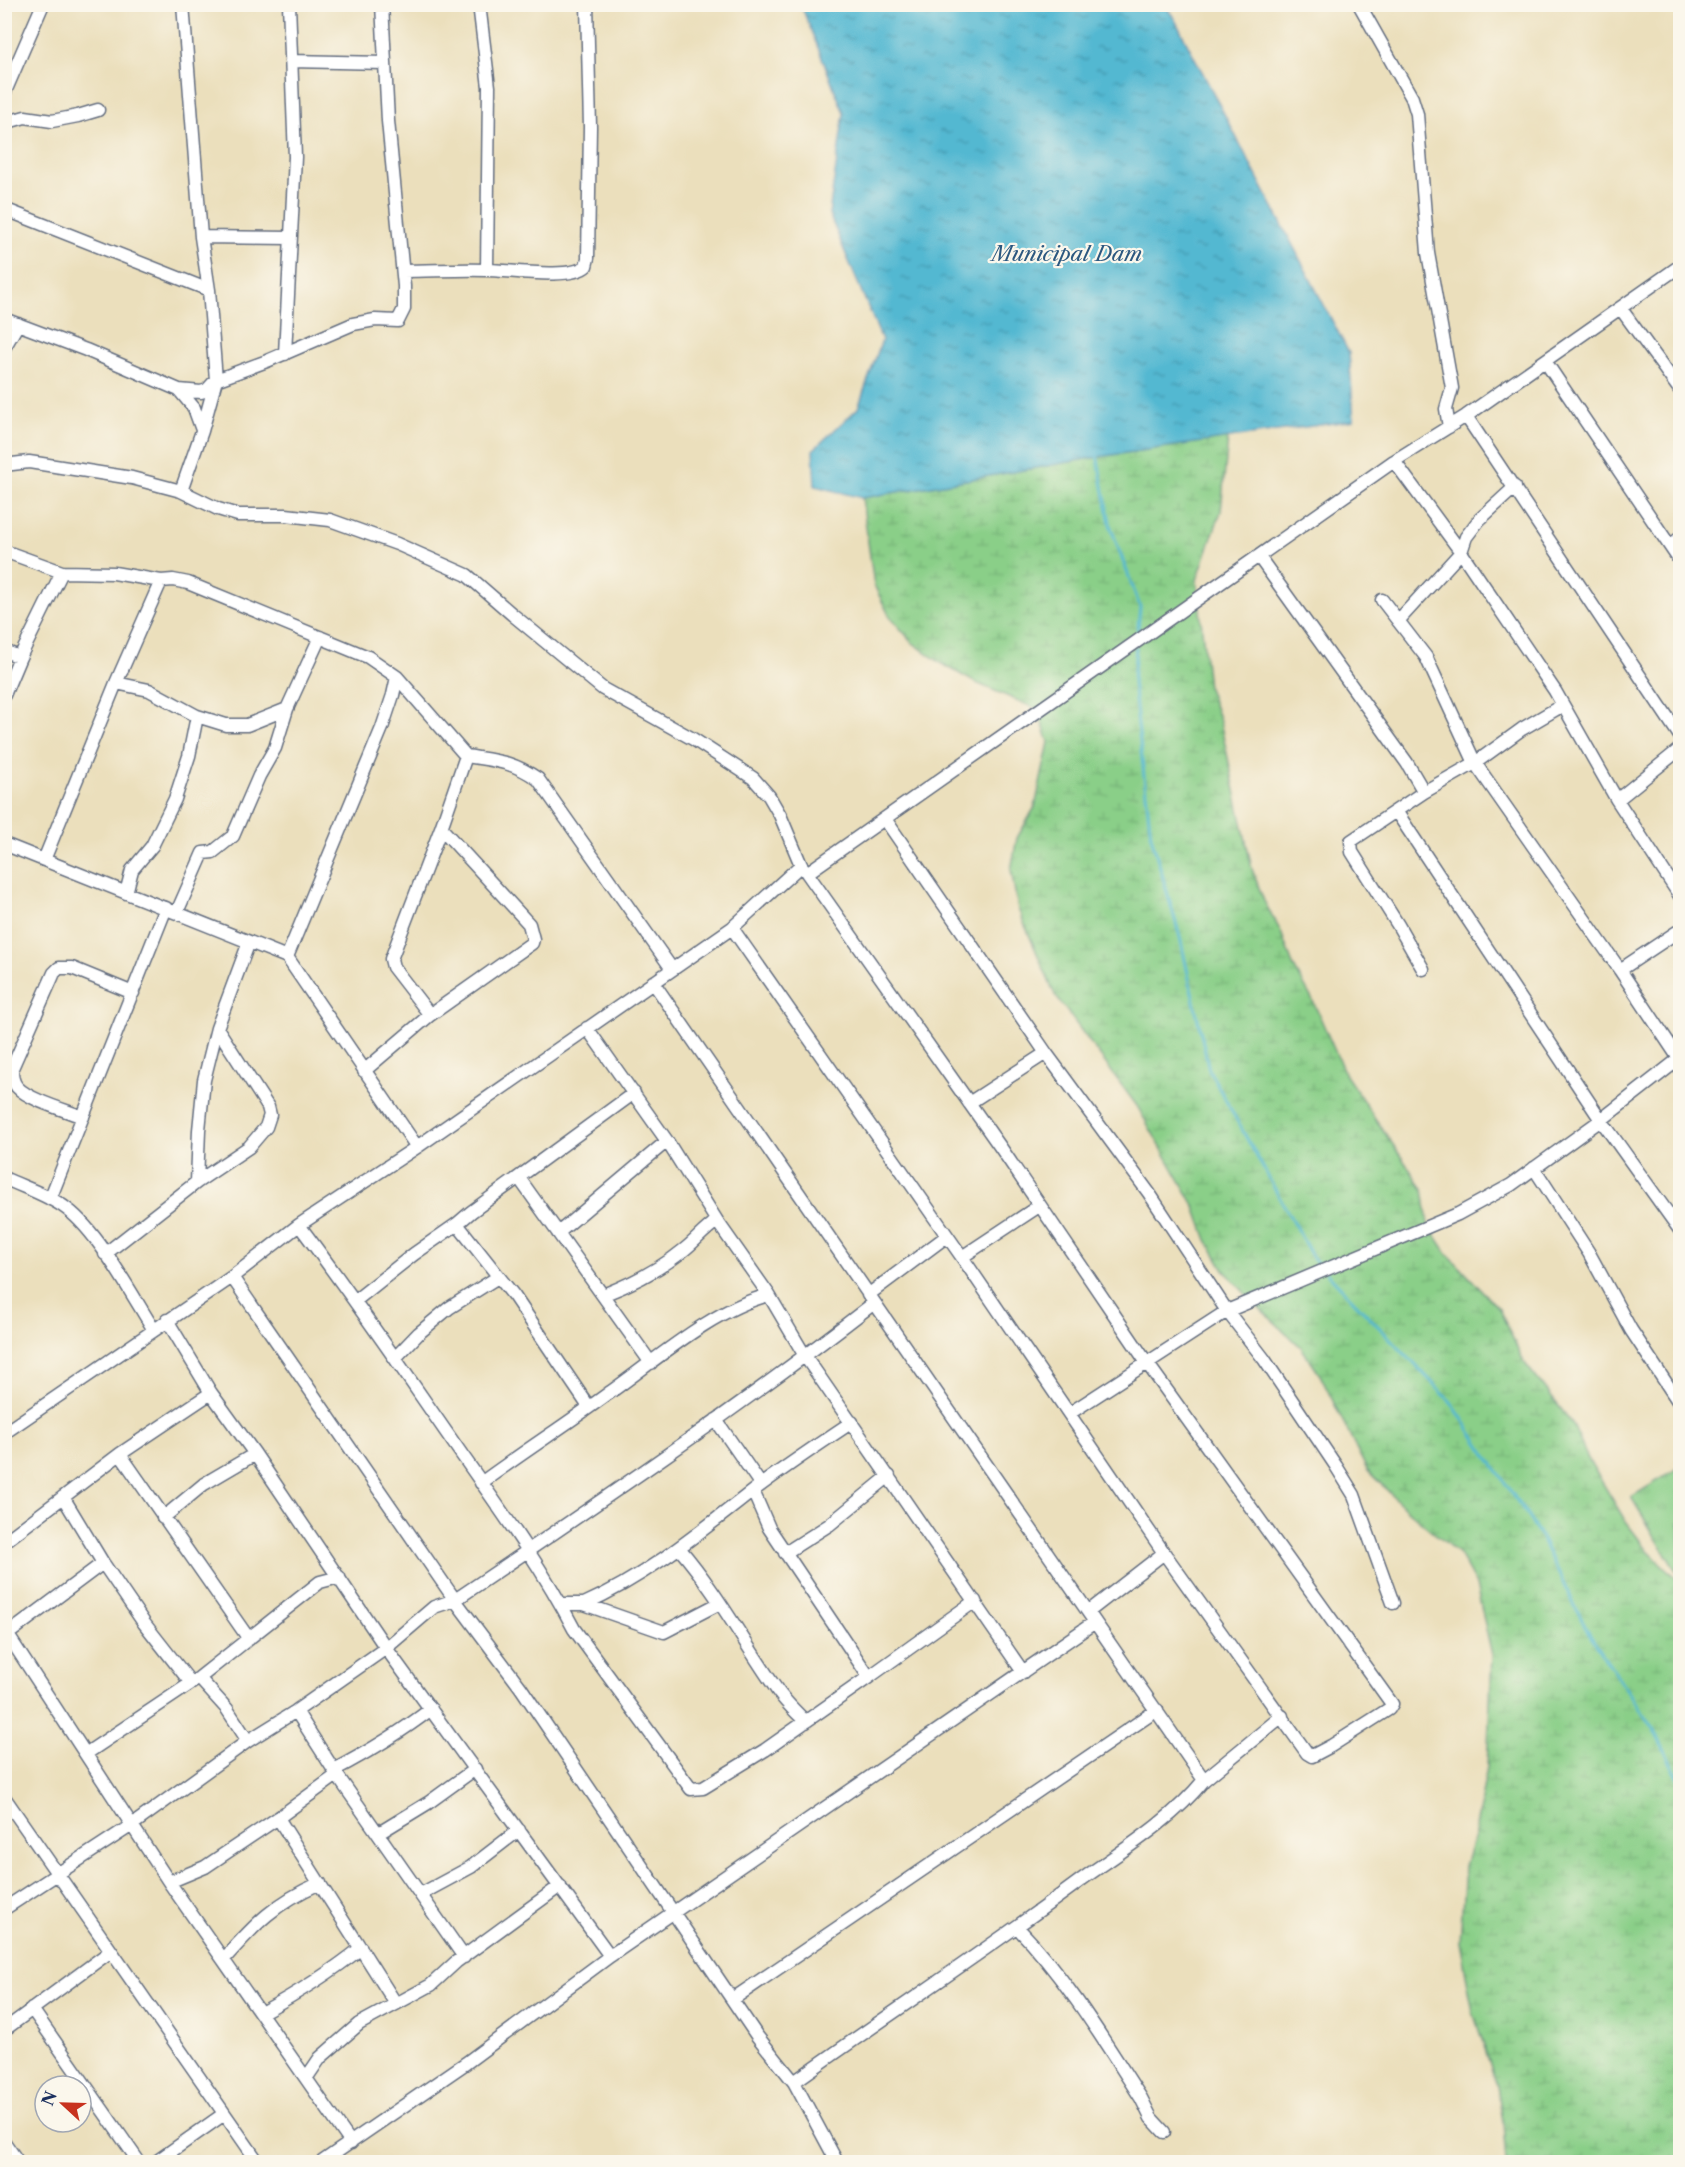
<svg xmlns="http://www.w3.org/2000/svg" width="1685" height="2167" font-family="'Libre Caslon Text',serif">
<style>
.grass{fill:url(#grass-tufts);stroke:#527f73;stroke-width:1.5}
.wetland{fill:url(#wetland-marsh);stroke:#527f73;stroke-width:1.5}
.water{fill:url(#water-ripples);stroke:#367498;stroke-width:1.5}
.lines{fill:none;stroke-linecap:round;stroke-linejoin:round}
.stream{stroke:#52b8d1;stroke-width:3}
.minor-casing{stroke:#646d7f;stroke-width:15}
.minor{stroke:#fff;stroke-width:12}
.labels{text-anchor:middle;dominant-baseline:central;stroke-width:4.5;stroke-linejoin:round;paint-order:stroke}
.water-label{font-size:21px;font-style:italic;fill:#2c5880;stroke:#fbf7ec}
</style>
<defs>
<pattern id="grass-tufts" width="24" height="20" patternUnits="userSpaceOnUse" patternTransform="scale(1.5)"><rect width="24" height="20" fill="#8acf88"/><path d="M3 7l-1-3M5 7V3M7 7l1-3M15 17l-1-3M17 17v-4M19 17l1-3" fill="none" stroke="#76b278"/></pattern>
<pattern id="wetland-marsh" width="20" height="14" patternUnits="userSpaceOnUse" patternTransform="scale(1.5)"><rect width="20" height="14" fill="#8acf88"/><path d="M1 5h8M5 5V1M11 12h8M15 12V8" fill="none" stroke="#76b278"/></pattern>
<pattern id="water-ripples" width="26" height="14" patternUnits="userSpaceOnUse" patternTransform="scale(1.5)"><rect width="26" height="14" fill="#52b8d1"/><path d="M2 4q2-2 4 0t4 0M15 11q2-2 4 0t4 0" fill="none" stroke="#4396ad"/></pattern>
</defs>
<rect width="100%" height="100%" fill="#fbf7ec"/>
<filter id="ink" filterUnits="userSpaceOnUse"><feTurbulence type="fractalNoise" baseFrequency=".0167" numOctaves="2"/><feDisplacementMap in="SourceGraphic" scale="12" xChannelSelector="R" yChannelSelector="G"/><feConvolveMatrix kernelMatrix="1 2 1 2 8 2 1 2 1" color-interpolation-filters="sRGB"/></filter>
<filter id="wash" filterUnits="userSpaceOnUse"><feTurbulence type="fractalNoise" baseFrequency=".008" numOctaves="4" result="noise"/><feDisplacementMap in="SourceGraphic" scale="24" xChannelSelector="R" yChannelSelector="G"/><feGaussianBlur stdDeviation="1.35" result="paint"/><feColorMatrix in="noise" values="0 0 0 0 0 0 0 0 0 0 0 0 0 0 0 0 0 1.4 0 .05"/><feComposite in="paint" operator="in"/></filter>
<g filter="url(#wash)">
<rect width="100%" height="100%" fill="#ebdfbc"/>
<!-- grass -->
<path class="grass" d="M1680,1467V1568L1676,1571L1631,1497Z"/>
<!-- wetland -->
<path class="wetland" d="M1228,438L1221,511L1197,580L1208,688L1220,721L1252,869L1264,901L1281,932L1293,965L1313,1001L1345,1074L1423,1189L1428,1224L1447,1253L1499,1309L1524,1362L1572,1423L1587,1457L1626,1522L1648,1551L1680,1582V2162H1506L1503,2121L1497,2086L1473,2012L1460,1942L1465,1866L1475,1833L1487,1767L1492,1655L1476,1585L1459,1554L1407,1510L1367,1470L1320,1375L1301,1347L1250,1299L1225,1271L1207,1240L1195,1207L1137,1106L1055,995L1018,909L1011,870L1017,838L1035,807L1049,742L1037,709L974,682L941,663L913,643L890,617L874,585L862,498L1098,457Z"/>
<!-- water -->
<path class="water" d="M801,5H1165L1174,18L1349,353L1354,420L1098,457L862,498L815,486L813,450L858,408L882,340L829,214L844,113Z"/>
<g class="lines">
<!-- stream -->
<path class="stream" d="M1097,455L1111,528L1140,607L1137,637
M1136,647L1133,682L1151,836L1180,937L1209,1070L1313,1258L1322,1268
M1326,1272L1451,1402L1538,1532L1589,1634L1654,1730L1680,1781"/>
</g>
</g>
<g filter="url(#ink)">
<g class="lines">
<!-- minor casing -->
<g class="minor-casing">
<path id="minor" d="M479,4L489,87L487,270
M1359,4L1412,98L1417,114L1428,253L1452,388L1446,409L1449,427
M291,61L384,63
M4,94L43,4
M4,123L25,117L52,121L78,116L98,110
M4,209L209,290
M201,237L290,238
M403,271C431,271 459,269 486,270C507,270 572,280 586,266L588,258L590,127L587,4
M1621,309L1680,390
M4,319L86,350L179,390L201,392L207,390L216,380L267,361L353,324L375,320L398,321L404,309V286L388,121L382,4
M4,348L18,324
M285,354L295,157L289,4
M1545,361L1680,561
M179,390L194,408L202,430
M1466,416L1680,736
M1394,461L1461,552L1555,691L1617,800L1680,896
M4,465L29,462L132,478L181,491L218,509L238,515H286L330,520L397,544L467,575L513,615L603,689L693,739L753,778L769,796L780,815L801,865
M181,491L202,431L216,380L209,290L201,237L183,4
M1670,546L1680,538
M4,551L62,572L114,573L161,581L173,580L188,583L368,657L397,677L466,756C497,761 512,761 538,779L672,969
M1259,557L1407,763L1424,792
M1382,600L1426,657L1475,763L1620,970L1680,1060
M1398,621L1461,552L1466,537L1479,520L1515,487
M4,651L20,657L4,695
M20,657L62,572
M116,683L149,690L197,716L226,725H247L287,709
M1617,800L1680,749
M1396,811L1601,1120L1680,1230
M885,819L1046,1053L1149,1193L1227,1311L1264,1359L1336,1466L1354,1495L1393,1603
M4,844L287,957L417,1147
M44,860L116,683L161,581
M126,893L132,870L152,846L175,799L189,756L197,716
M177,912L203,853L213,852L233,836L259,776L275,748L287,709L320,637
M732,928L962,1257L1164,1553L1307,1753L1312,1756L1331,1746L1389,1709L1392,1704L1147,1363L1001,1148L807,873
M287,957L382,728L393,695L397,677
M1423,969L1398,925L1352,852L1351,841L1424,792L1475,763L1522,729L1563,705
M1620,970L1680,930
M653,982L1204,1780
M430,1015L393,967L391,959L441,828
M587,1028L667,1141L717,1221L769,1295L805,1356L1023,1672
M364,1071L430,1015L532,943L533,939L529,924L441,828L466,756
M969,1103L1046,1053
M83,1117C65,1110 29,1100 17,1087C12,1081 12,1075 12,1068L54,973L59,968H72L133,993
M1534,1168L1589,1253L1631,1330L1680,1404
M4,1178C25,1188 49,1195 67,1209C99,1233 132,1295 154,1330
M519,1178L651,1363
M197,1182L199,1130L204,1080L217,1028
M50,1199L166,908
M457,1224L514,1296L589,1407
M299,1225C355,1299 407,1376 460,1452C500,1509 542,1567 574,1629L691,1789L703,1788L765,1750L869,1677
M558,1233L667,1141
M105,1254L197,1182L249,1147L266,1127L270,1115L268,1107L217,1028L249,942
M962,1257L1039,1206
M232,1277L455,1600L521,1688L757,2036L794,2082L837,2162
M603,1295C631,1284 662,1268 685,1249C696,1240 705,1229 717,1221
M868,1295L947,1236
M356,1300L414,1254L457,1224L471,1212L634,1093
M167,1320L211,1393L255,1454L386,1648L610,1956
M395,1358L419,1333L449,1308L498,1277
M1070,1413L1227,1311L1458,1214L1511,1185L1601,1120L1679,1059
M716,1420L761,1485
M4,1433L232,1277L299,1225L417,1147L732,928L801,865L807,873L1394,461L1466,416L1680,266
M120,1454L249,1639
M481,1483C523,1452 567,1424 609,1393C656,1360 713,1309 769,1295
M753,1491L769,1528L869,1677L975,1601
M63,1497L103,1563L144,1623L191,1683
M163,1518L204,1484L255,1454
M4,1542L120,1454L211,1393
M679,1548C716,1591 743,1641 775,1687C783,1700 795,1711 806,1722
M785,1553L829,1525L889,1476
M561,1604H584L664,1632L720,1603
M584,1604C647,1576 700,1532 754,1490C786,1466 819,1444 852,1422
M1088,1612L1164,1553
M4,1629L169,1882L351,2143
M8,1634L103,1563
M199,1678L227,1709L248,1741
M296,1711L337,1775L464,1957
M87,1753L199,1678L320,1582L339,1577
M334,1770C368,1752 400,1733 431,1709
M337,1775L278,1818L396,2004
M4,1797L258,2162
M379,1833L428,1803L475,1769
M169,1882L205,1867L278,1818
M421,1894L471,1867L519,1830
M4,1909L132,1825L248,1741L296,1711L386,1648L434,1607L455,1600C597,1504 739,1408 874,1303
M1017,1927C1066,1978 1103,2039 1141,2098L1151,2118L1164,2132
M224,1959C256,1923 275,1903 320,1883
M733,1999L1157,1710
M32,2009L139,2162
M261,2013C296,1994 330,1973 361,1948
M4,2030L111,1951
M307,2077L320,2058L359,2024L431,1985L456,1962L560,1886
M794,2082C889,2014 987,1950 1081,1880C1123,1850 1171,1821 1204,1780L1282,1716
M4,2142L18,2162
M156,2162L224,2114
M322,2162L466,2063L610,1956L1095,1622"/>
</g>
<!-- minor -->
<use href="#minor" class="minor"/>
</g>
</g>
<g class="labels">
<!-- water labels -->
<g class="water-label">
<text x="1067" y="253">Municipal Dam</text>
</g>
</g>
<!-- margin -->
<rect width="1685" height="2167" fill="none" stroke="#fbf7ec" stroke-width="24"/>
<!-- north arrow -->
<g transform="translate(63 2104) rotate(292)"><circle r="28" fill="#fbf7ec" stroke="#a1a7b3" stroke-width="1.5"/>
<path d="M0-4.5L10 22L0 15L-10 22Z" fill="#c8321e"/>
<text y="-9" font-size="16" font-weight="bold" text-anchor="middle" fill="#1b2f5e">N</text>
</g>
</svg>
